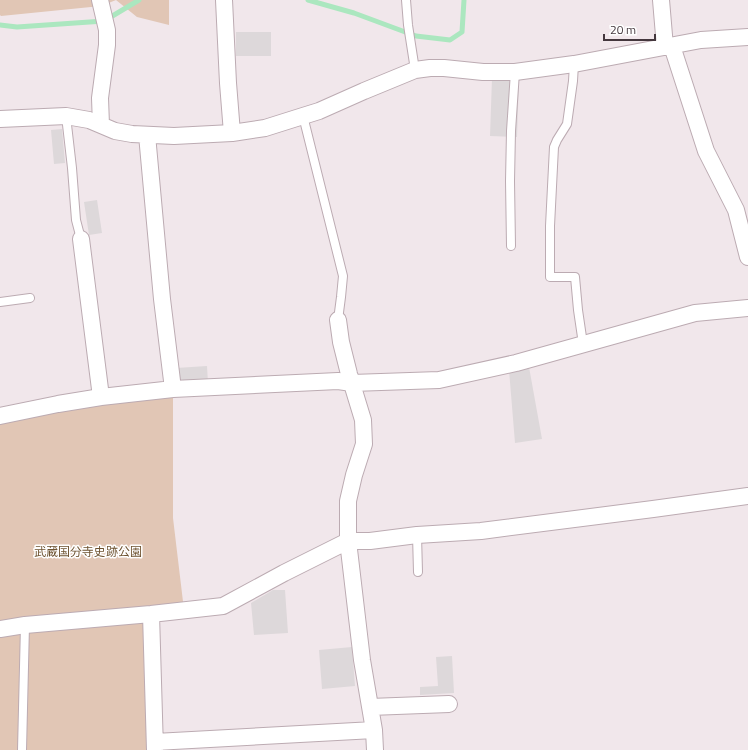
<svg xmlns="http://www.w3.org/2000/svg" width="748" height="750" font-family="'Titillium Web','Noto Sans JP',sans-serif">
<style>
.green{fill:#e1c6b5}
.parking{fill:#ddd8da}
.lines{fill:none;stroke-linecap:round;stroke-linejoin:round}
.stream{stroke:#abe7bf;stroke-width:5}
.service-casing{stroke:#bcabb2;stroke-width:10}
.minor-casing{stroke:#bcabb2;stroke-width:18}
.service{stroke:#fff;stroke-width:8}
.minor{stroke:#fff;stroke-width:16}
.labels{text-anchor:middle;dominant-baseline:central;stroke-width:3;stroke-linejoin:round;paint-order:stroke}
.park-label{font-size:12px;fill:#6e5331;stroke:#fff}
</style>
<rect width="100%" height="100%" fill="#f1e7eb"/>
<!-- green -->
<path class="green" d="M0,0H169V25L137,17L116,0L101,6L1,16L0,15Z
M173,389V518L184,610L152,614L155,750H0V416Z"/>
<!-- parking -->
<path class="parking" d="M236,32H271V56H236Z
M492,78L519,79L517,137L490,136Z
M62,129L65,163L54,164L51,130Z
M97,200L102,233L89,235L84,202Z
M207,366L208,383L177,381L176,368Z
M529,367L542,439L515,443L509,370Z
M273,590H285L288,633L254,635L251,603Z
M352,647L355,686L322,689L319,650Z
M452,656L454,693L420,695V687L438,686L436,657Z"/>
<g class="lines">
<!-- stream -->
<path class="stream" d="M308,0L354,13L416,36L450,40L462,32L464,0
M0,25L17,27L104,21L139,0"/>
<!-- service casing -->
<g class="service-casing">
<path id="service" d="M406,0L408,25L415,70
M574,64L573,81L567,124L557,140L554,147L550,226V277H575L578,310L583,344
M66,116L72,168L76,220L81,239
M303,116L343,276L341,297L338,320
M511,246L510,181L511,131L515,72
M0,302L30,298
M417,535L418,572
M22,750L25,625"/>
</g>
<!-- minor casing -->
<g class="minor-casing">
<path id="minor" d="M100,0L107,30V45L100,98L101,125
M224,0L228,83L232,133
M661,0L665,47
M672,46L706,151L736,210L748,257
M0,119L66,116L89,120L115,131L132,134L174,136L232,133L265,128L303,116L319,111L364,91L415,70L430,68H444L483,72H515L574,64L701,40L748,37
M147,135L162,299L173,389
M81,239L101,397
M338,320L341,342L349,374L363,420L364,444L354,475L348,501V541L362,660L374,730L375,750
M0,416L58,404L101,397L173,389L338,381L352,383L439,380L516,363L695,313L748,308
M151,614L155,750
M0,629L25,625L151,614L223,606L284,573L348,541H370L417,535L481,531L653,509L748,496
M370,707L449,704
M155,742L374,730"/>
</g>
<!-- service -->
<use href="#service" class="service"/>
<!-- minor -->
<use href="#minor" class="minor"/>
</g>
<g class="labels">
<!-- park labels -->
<g class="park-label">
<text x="88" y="551">武蔵国分寺史跡公園</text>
</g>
</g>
<!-- scale -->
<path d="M604 34v6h51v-6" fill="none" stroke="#44373d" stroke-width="2"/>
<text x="610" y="34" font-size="12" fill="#44373d" stroke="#ffffff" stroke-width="3" paint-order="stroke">20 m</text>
</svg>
